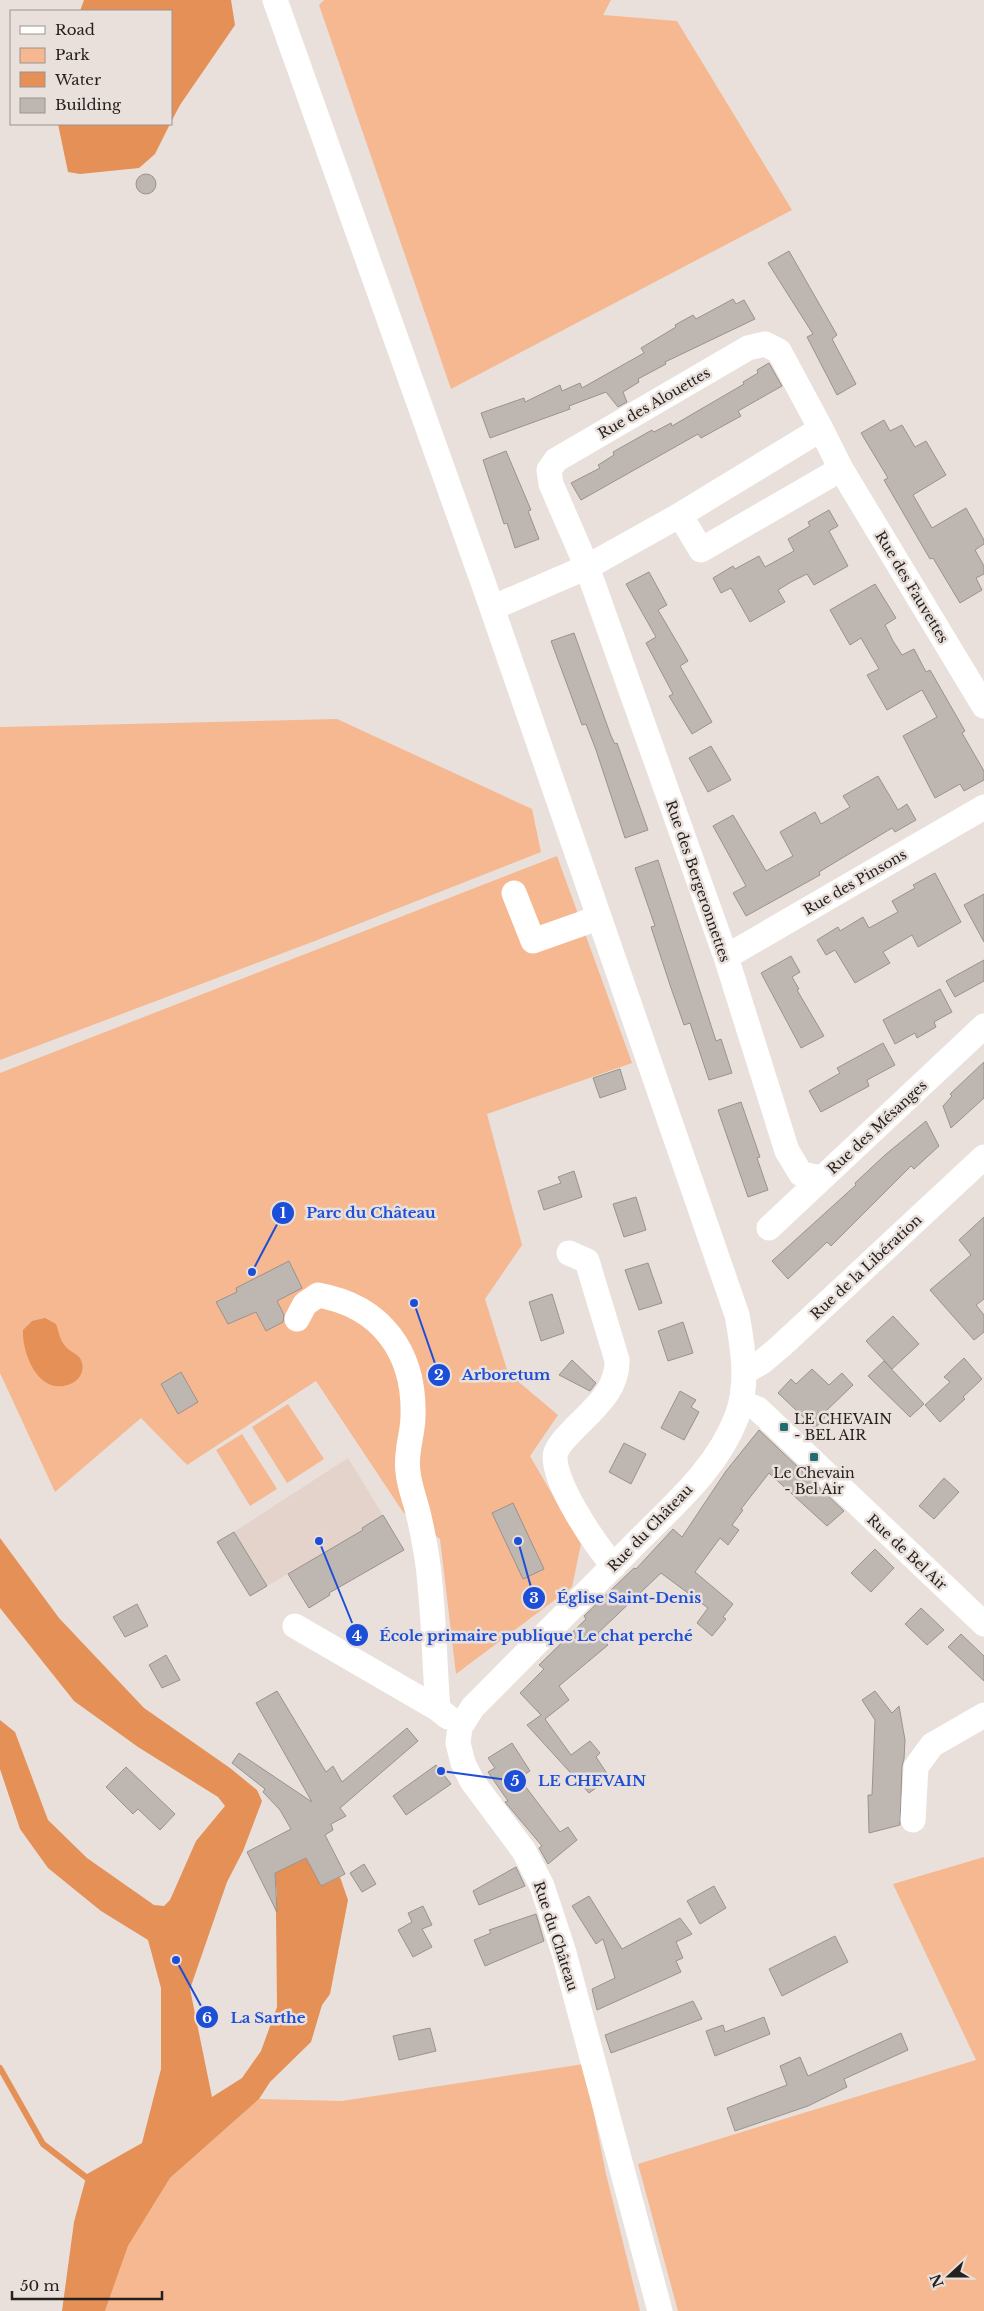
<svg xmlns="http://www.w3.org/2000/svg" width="984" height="2311" font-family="'Libre Baskerville',serif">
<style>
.built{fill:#e3d3ca}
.green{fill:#f5b890}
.water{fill:#e49056}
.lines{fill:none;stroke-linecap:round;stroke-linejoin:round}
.stream{stroke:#e49056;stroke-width:6}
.building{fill:#beb6b1;stroke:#9a928d}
.minor{stroke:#fff;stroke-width:25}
.poi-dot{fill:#226d74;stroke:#e9e0db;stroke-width:2}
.labels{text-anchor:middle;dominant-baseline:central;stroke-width:5;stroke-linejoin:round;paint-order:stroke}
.street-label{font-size:14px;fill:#24211f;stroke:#e9e0db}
.poi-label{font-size:14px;fill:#24211f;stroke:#e9e0db;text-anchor:start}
.leader{fill:none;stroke:#1d4ed8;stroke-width:2}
.callout-dot{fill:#1d4ed8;stroke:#e9e0db;stroke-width:2}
.mark-label{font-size:15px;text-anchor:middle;font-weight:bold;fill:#fff}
.callout-label{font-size:15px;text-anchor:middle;font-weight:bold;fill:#1d4ed8;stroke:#e9e0db;stroke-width:5;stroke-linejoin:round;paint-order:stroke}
</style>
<rect width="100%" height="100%" fill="#e9e0db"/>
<!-- built -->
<path class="built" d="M348,1458L404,1550L329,1593L330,1595L309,1608L288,1574L267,1586L234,1532Z"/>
<!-- green -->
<path class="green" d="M324,0H611L603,15L677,21L792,210L451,389L319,5Z
M337,719L532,809L541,852L320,939L0,1060V727Z
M557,856L632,1063L487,1114L522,1245L485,1299L508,1373L558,1415L530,1456L581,1544L572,1587L456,1674L440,1539L403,1512L316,1381L187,1465L141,1418L55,1492L0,1373V1073Z
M288,1404L324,1459L287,1483L252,1427Z
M242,1434L277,1489L250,1506L216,1450Z
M984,1857V2311H678L638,2164L976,2060L893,1884Z
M584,2064L606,2174L640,2311H105L128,2246L170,2178L259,2099L342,2101Z"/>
<!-- water -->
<path class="water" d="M84,0H231L235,25L180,105L171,122V11H80Z
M58,124H170L155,154L139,168L80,174L68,172Z
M45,1318L56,1324C59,1332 60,1342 67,1348C73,1354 80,1354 82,1363C86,1381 65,1390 51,1385C32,1378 22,1348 23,1330L32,1321Z
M0,1538L59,1618L144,1708L230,1768L257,1790L262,1801L243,1851L227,1882L190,1989L212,2097L242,2078L261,2051L277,2007L276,1912L271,1899L277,1897L275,1873L306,1858L321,1886L340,1877L348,1900L330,1994L322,2005L311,2042L270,2082L259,2099L170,2178L128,2246L105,2311H62L74,2222L87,2174L142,2143L161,2069V1988L148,1940L101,1911L48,1868L20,1829L0,1769V1720L15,1732L48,1820L87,1858L154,1905L164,1906L170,1900L196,1841L225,1806L218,1797L138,1747L74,1701L0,1608Z"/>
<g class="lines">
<!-- stream -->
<path class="stream" d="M0,2068L43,2144L91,2181"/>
</g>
<!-- building -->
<path class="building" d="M136 184a10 10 0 1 1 20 0a10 10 0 1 1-20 0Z
M789,251L837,335L832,339L856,384L837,395L807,337L813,334L768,263Z
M733,299L736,304L744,300L755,319L665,362L666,364L638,379L639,382L623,392L627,402L618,407L606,392L569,406L570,409L490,438L481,413L524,398L525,402L560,385L562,391L580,383L582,388L644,353L641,348L676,327L675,325L693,315L696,319Z
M769,363L782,386L738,411L741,416L701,438L698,434L581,500L571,483L600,468L598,465L614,455L613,452L652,430L654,432L671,423L672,426L744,384L743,382L758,373L757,370Z
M884,420L890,431L902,425L915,447L926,441L946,475L913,495L932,528L966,508L984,540V544L975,550L984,566V574L976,578L982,590L960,603L933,558L930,559L884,480L888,478L861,433Z
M506,451L531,510L528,511L539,539L515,548L507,523L504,524L483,460Z
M829,510L838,526L829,531L848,566L814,585L807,574L791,582L778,590L785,602L750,622L731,588L721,593L713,578L733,566L735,569L759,556L765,567L794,551L788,539L810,526L808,522Z
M649,572L667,605L658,610L688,661L680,666L712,722L692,734L669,696L673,694L646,643L656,637L626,584Z
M875,584L896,618L885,625L893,641L902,655L914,649L926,672L930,670L965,731L962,733L984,771V780L964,791L960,784L935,798L903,736L937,717L922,690L887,710L867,675L879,669L861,638L850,645L830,610Z
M574,633L611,736L615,744L617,743L648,830L625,838L596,750L586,724L582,725L551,641Z
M711,746L731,780L708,792L689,758Z
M878,776L898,810L907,804L916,820L895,832L892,828L819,872L820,875L746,916L733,893L746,886L713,826L733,815L766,871L793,856L780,832L815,812L821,824L850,807L843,796Z
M658,860L716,1041L721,1039L732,1073L709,1080L690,1023L684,1025L671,988L651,927L655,926L635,868Z
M935,873L961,922L918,947L912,935L883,952L890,963L855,983L835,950L826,955L817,940L838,927L840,931L863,917L869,928L898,912L892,901L915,888L913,885Z
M984,894V942L964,905Z
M791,956L800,972L792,977L799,989L797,990L824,1036L801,1048L761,973Z
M984,960V981L955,997L946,981Z
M940,989L952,1012L934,1022L936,1027L917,1038L915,1033L895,1044L883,1020Z
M883,1043L895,1065L867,1080L869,1086L821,1112L809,1091L840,1073L837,1068Z
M984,1062V1098L951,1128L943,1106L952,1096L950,1094Z
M620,1069L626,1089L600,1098L593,1078Z
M741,1102L760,1157L757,1158L768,1190L748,1197L718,1110Z
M926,1121L939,1146L914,1169L911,1166L831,1246L827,1242L788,1279L772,1261L856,1185L855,1183L885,1155Z
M574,1171L582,1197L544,1210L538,1191L561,1183L558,1177Z
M636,1197L646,1230L624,1237L613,1204Z
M984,1217V1299L976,1305L984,1315V1332L974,1340L930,1290L971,1255L959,1240Z
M289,1261L302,1288L277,1301L284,1315L283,1322L266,1331L256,1312L228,1324L216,1302L237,1292L236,1288Z
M648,1263L662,1303L639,1310L625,1270Z
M552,1294L564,1333L541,1341L529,1302Z
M893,1316L919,1344L892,1369L866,1341Z
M683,1322L693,1353L668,1361L658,1331Z
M964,1358L982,1379L963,1397L965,1399L940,1422L925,1405L950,1382L944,1377Z
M572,1360L596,1383L590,1391L559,1375Z
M884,1361L924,1404L910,1417L868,1376Z
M812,1369L829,1385L842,1373L853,1385L825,1412L828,1414L815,1428L778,1393L791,1379L796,1384Z
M181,1372L198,1402L178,1414L161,1384Z
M680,1391L696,1400L691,1407L699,1412L684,1440L661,1428Z
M759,1430L844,1511L827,1526L769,1473L741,1509L743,1510L732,1525L739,1530L728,1545L720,1538L695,1572L733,1604L723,1617L726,1619L712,1636L697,1623L708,1608L661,1573L598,1633L608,1645L559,1686L569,1700L545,1719L571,1755L590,1741L600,1753L596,1757L610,1778L589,1793L527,1725L541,1715L520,1693L544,1669L539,1665L586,1619L584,1616L634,1568L636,1569L673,1529L682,1537L726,1471Z
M624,1443L646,1454L631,1484L609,1472Z
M944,1478L959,1492L934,1519L919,1506Z
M513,1503L544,1569L523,1579L492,1513Z
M383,1515L404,1550L329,1593L330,1595L309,1608L288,1574L363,1530L362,1528Z
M234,1532L267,1586L250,1596L217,1542Z
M875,1549L894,1568L871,1592L851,1573Z
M137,1604L148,1626L125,1637L113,1617Z
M921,1608L944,1630L927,1645L905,1624Z
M961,1634L984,1656V1681L948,1647Z
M166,1655L180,1680L162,1688L149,1665Z
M277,1691L326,1772L333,1766L342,1782L407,1728L418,1741L340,1808L346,1816L331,1824L333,1830L325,1835L345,1874L321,1886L306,1858L275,1873L277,1912L247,1852L291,1829L280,1810L263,1792L265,1789L232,1763L239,1753L312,1802L256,1703Z
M875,1691L892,1713L899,1706L905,1740L904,1759L902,1766L900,1825L869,1833L868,1795H872L875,1720L862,1700Z
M512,1743L530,1771L519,1778L560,1832L568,1827L577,1840L548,1864L539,1848L542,1846L505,1802L508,1801L488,1772L495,1768L488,1758Z
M436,1765L451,1784L406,1815L393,1796Z
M126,1767L175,1814L160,1830L138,1809L133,1814L106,1787Z
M364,1864L376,1884L362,1892L350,1873Z
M516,1867L525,1886L479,1905L473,1891Z
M714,1886L726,1908L700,1924L687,1901Z
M589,1896L622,1949L680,1918L692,1934L676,1942L683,1958L676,1961L681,1972L597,2010L592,1989L615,1978L603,1939L596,1944L572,1906Z
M423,1906L432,1925L422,1929L432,1947L413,1957L398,1930L412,1922L408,1913Z
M536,1914L544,1941L485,1966L474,1940L491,1933L489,1930Z
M835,1936L848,1962L782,1996L769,1969Z
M693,2001L702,2019L611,2053L605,2035Z
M764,2017L770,2034L715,2056L706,2031L723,2025L725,2032Z
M430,2028L436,2051L399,2060L393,2036Z
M901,2033L908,2050L844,2079L847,2087L808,2106L735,2131L727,2108L787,2085L780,2066L800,2057L808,2076Z"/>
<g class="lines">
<!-- minor -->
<path class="minor" d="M275,0L484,585L737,1315C743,1347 749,1384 737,1416C717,1470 670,1508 631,1548C579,1601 526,1654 473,1707L460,1727L458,1743L463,1763L472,1781L524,1851L542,1886L564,1953L660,2311
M821,429L779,351L765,344L748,348L556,460L549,470L551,484L587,567L726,957L787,1151L801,1174L822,1178
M680,515L701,550L841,469
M492,608L587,567L680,515L821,429L841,469L984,706
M514,893L533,941L598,918
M726,957L984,807
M769,1228L984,1026
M569,1253L587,1261L617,1360C618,1391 592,1410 572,1431C566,1437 559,1444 556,1452C548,1476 597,1548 614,1566
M297,1319L305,1304L318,1295C381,1306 415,1352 413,1416C413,1435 405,1452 408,1472C409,1483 413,1495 416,1505C421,1522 424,1540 427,1558C434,1607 434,1659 438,1709
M744,1372L762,1362L781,1346L984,1157
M741,1402L758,1409L984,1624
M295,1626L438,1709L448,1717
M913,1820L916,1767L932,1745L984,1715"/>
</g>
<!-- markers -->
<g class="poi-dot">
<rect x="779" y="1422" width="10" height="10" rx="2.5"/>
<rect x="809" y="1452" width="10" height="10" rx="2.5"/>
</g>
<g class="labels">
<!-- street labels -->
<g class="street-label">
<text transform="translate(654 403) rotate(-30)">Rue des Alouettes</text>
<text transform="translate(912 587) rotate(59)">Rue des Fauvettes</text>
<text transform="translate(698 881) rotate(71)">Rue des Bergeronnettes</text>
<text transform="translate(855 882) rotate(-30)">Rue des Pinsons</text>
<text transform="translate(877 1127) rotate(-43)">Rue des Mésanges</text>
<text transform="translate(866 1267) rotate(-43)">Rue de la Libération</text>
<text transform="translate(650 1528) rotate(-46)">Rue du Château</text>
<text transform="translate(907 1552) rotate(43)">Rue de Bel Air</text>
<text transform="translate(556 1936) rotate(72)">Rue du Château</text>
</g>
<!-- poi labels -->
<g class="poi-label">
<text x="794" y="1419">LE CHEVAIN<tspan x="794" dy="16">- BEL AIR</tspan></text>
<text x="814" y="1473" text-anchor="middle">Le Chevain<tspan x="814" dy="16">- Bel Air</tspan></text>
</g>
</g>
<!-- callouts -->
<path class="leader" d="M252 1272L283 1213M414 1303L439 1375M518 1541L534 1598M319 1541L357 1635M441 1771L515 1781M176 1960L207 2017"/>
<g class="callout-dot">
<circle cx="252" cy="1272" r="5"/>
<circle cx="414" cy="1303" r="5"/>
<circle cx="518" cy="1541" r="5"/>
<circle cx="319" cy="1541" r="5"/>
<circle cx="441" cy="1771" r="5"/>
<circle cx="176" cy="1960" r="5"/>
<circle cx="283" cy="1213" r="12"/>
<circle cx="439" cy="1375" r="12"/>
<circle cx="534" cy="1598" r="12"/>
<circle cx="357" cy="1635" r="12"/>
<circle cx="515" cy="1781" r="12"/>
<circle cx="207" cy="2017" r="12"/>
</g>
<g class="mark-label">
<text x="283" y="1218">1</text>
<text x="439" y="1380">2</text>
<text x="534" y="1603">3</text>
<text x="357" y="1641">4</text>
<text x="515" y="1786">5</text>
<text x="207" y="2023">6</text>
</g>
<g class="callout-label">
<text x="371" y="1218">Parc du Château</text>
<text x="506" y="1380">Arboretum</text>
<text x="629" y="1603">Église Saint-Denis</text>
<text x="536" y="1641">École primaire publique Le chat perché</text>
<text x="592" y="1786">LE CHEVAIN</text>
<text x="268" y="2023">La Sarthe</text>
</g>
<!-- legend -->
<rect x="10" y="10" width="162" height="115" fill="#e9e0db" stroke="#9a9490"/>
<rect x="20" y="26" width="25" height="8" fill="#ffffff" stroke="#9a9490"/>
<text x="55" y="35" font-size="15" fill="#24211f">Road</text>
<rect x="20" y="48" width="25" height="15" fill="#f5b890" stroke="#9a9490"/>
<text x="55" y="60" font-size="15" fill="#24211f">Park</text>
<rect x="20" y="72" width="25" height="15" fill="#e49056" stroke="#9a9490"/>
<text x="55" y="85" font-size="15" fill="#24211f">Water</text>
<rect x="20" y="98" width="25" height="15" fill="#beb6b1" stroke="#9a9490"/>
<text x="55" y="110" font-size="15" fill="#24211f">Building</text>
<!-- north arrow -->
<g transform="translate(949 2276) rotate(249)" stroke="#e9e0db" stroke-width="4" paint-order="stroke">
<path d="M0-4L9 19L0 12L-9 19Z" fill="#24211f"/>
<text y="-8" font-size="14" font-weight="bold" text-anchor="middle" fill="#24211f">N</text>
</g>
<!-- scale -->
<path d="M12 2291v8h150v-8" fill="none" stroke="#24211f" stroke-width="2.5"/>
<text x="20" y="2291" font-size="15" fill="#24211f" stroke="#e9e0db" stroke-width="4" paint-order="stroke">50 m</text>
</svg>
